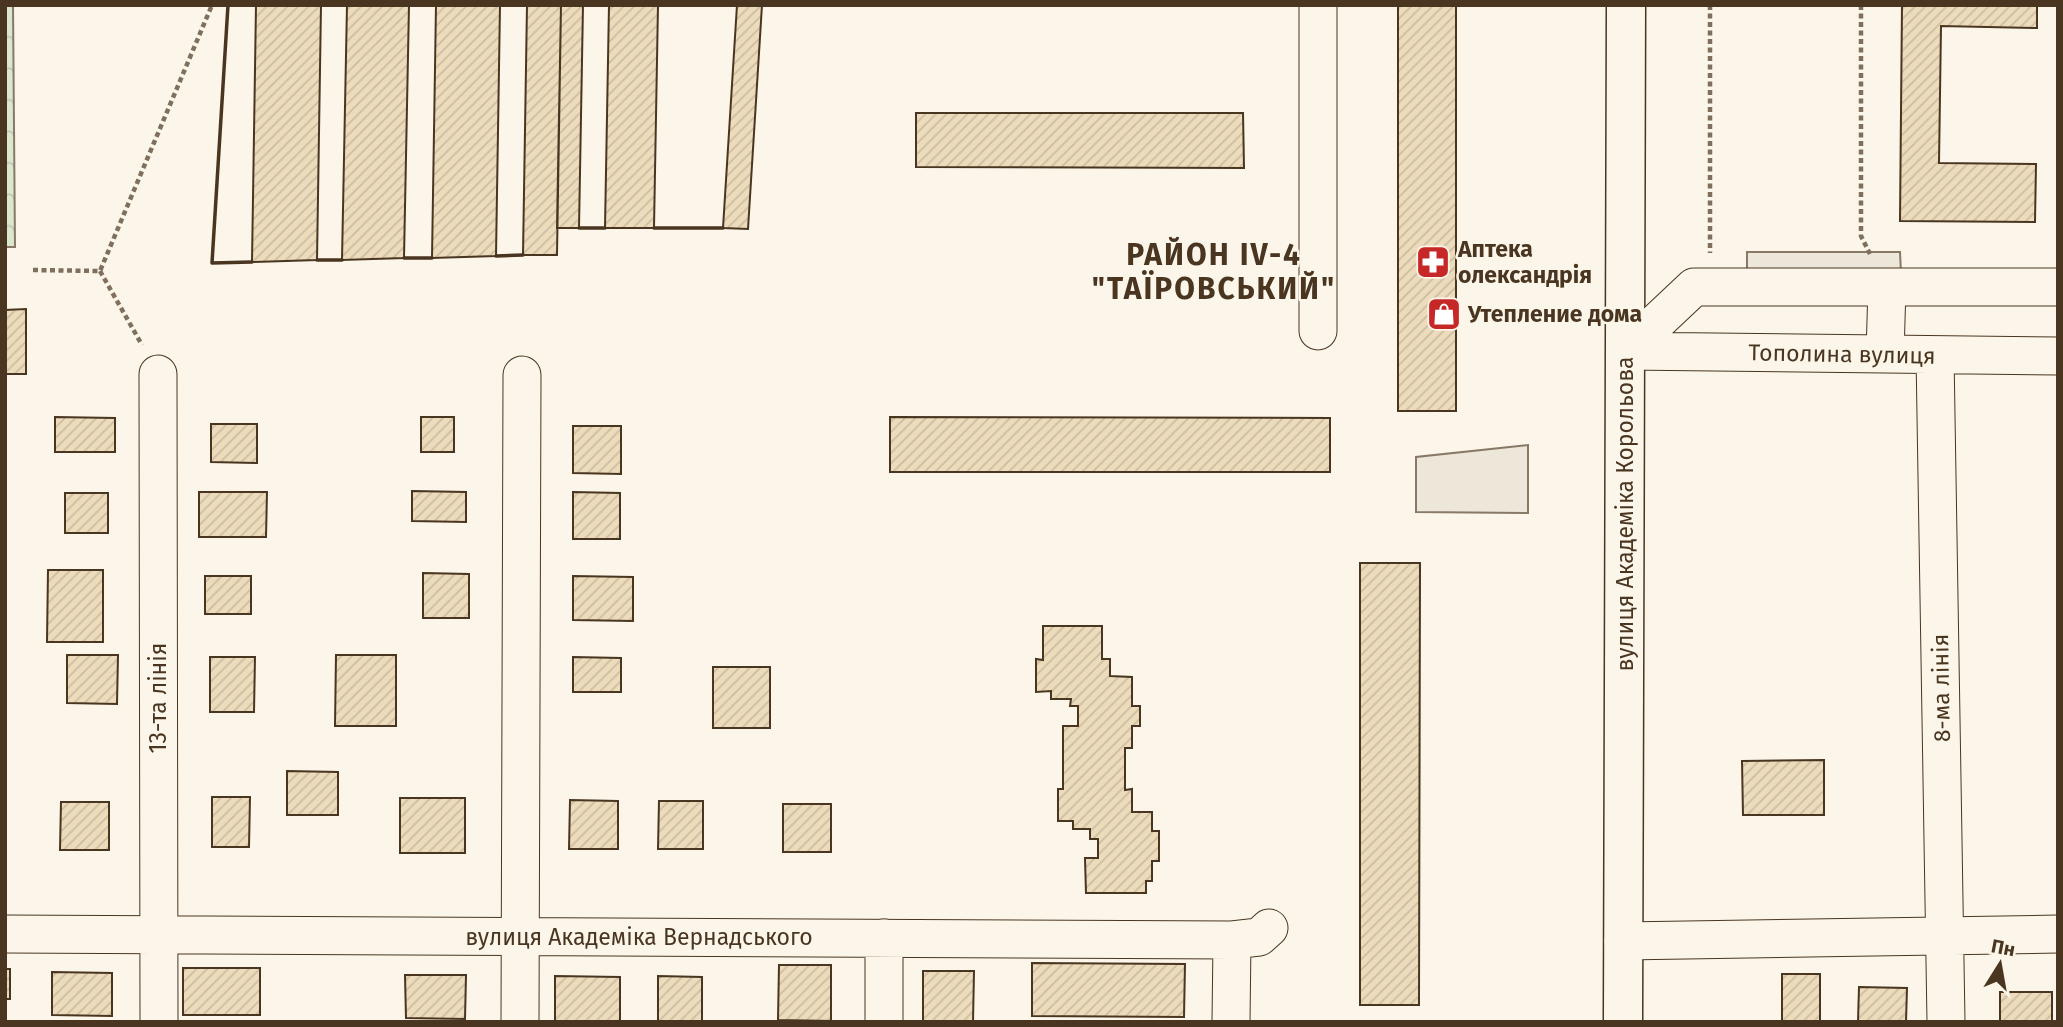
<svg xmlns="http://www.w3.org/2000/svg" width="2063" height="1027" font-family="'Fira Sans',sans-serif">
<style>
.forest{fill:url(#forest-crowns);stroke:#887966;stroke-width:2}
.parking{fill:#ede7d9;stroke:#887966;stroke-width:2}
.building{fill:url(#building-hatch);stroke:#4a3520;stroke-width:2}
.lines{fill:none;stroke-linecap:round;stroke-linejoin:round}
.minor-casing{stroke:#4a3520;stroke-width:39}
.major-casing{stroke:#4a3520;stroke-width:41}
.path{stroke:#7f6f5c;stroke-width:4.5;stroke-dasharray:5 3.5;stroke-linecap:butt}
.minor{stroke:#fbf6e9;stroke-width:37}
.major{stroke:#fbf6e9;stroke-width:38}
.wall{stroke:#4a3520;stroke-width:3.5}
.labels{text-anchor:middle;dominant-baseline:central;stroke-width:5;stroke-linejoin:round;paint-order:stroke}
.poi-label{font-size:23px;font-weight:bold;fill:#4a3520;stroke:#fbf6e9;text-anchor:start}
.street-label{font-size:23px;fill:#4a3520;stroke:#fbf6e9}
.district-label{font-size:30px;font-weight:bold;letter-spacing:2px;fill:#4a3520;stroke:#fbf6e9}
</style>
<defs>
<pattern id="forest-crowns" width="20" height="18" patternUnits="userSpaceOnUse" patternTransform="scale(1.75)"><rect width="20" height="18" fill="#dce7d0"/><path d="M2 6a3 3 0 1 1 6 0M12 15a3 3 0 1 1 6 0" fill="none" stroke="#bec7b2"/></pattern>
<pattern id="building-hatch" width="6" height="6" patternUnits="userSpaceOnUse" patternTransform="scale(1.75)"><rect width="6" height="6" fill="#ecdcbc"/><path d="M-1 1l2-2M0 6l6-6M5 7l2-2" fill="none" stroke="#ccbda1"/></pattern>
</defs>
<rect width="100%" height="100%" fill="#fbf6e9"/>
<!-- forest -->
<path class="forest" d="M5,5H13L15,247H5Z"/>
<!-- parking -->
<path class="parking" d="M1747,252H1900L1902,294L1747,295Z
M1528,445V513L1416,512V457Z"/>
<!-- building -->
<path class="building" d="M256,5H321L317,260L252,262Z
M347,5H409L404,258L342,260Z
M436,5H500L496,256L432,258Z
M527,5H561L557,255H523Z
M561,5H583L579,228H557Z
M609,5H658L654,228H605Z
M737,5H762L748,229L723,228Z
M1398,5H1456V411H1398Z
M1902,5H2037V28L1941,26L1939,163L2036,164L2035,222L1900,221Z
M916,113H1243L1244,168L916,167Z
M26,309V374H5V310Z
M55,417L115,418V452H55Z
M421,417H454V452H421Z
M890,417L1330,418V472H890Z
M211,424H257V463L211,462Z
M573,426H621V474L573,473Z
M412,491L466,492V522L412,521Z
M199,492H267L266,537H199Z
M573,492L620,493V539H573Z
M65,493H108V533H65Z
M1360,563H1420L1419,1005H1360Z
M48,570H103V642H47Z
M423,573L469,574V618H423Z
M205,576H251V614H205Z
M573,576L633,577V621L573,620Z
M1043,626H1102V659H1110V676L1132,677V706H1140V726H1132V748H1125V790L1132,789V812H1152V831H1159V861H1152V881H1146V893H1086L1085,858H1098V839H1090V829H1073V821H1058V789H1063V726H1078V706H1070L1071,699H1051V691L1036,692V659L1043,660Z
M67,655H118L117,704L67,703Z
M336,655H396V726H335Z
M210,657H255L254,712H210Z
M573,657L621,658V692H573Z
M713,667H770V728H713Z
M1824,760V815H1743L1742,761Z
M287,771L338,772V815H287Z
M212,797H250L249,847H212Z
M400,798H465V853H400Z
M570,800L618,801V849H569Z
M659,801H703V849H658Z
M61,802H109V850H60Z
M783,804H831V852H783Z
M1032,963L1185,964L1184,1017L1032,1016Z
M779,965H831V1021L778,1020Z
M183,968H260V1015H183Z
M5,969H10V999H5Z
M923,971H974L973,1022H923Z
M52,972L112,973V1016L52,1015Z
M1782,974H1820V1022H1782Z
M405,975H466L465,1019L406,1018Z
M555,976L620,977V1022H555Z
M658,976L702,977V1022H658Z
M1859,987L1907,988L1906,1022H1858Z
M2000,992H2052V1022H2000Z"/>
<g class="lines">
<!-- minor casing -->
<g class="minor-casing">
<path id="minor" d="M1318,5V331
M1626,351L1694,287H2058
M1626,351L2058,356
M1885,354L1887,287
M1935,355L1946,1022
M158,374L159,1022
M5,934L1232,940L1259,937L1269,928
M1623,941L2058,934
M520,1022L522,375
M884,1022V938
M1231,1022L1232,940"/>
</g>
<!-- major casing -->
<g class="major-casing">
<path id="major" d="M1623,1022L1626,5"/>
</g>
<!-- path -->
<path class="path" d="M1710,5V253
M1861,5V236L1870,254
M33,270L100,271L212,5
M100,271L142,345"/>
<!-- minor -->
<use href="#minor" class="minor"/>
<!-- major -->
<use href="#major" class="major"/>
<!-- wall -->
<path class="wall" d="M228,5L212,263L252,262
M579,228H605
M654,228H723
M496,256L523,255
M404,258H432
M317,260H342"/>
</g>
<!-- icons -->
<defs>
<g id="pharmacy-square" transform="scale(1.75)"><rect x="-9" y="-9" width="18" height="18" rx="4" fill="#c62828" stroke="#fbf6e9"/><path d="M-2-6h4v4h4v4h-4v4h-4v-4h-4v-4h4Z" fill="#fff"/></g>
<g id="shop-square" transform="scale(1.75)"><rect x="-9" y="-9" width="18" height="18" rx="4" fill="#c62828" stroke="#fbf6e9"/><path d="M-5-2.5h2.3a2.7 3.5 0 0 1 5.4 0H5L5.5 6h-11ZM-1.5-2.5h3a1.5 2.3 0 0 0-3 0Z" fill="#fff"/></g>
</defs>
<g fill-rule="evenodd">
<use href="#pharmacy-square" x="1433" y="262"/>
<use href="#shop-square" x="1444" y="314"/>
</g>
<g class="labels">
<!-- poi labels -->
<g class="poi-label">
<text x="1458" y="249">Аптека<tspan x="1458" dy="26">олександрія</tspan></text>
<text x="1468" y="314">Утепление дома</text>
</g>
<!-- street labels -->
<g class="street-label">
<text transform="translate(1842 354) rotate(1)">Тополина вулиця</text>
<text transform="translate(1625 514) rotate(-90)">вулиця Академіка Корольова</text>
<text transform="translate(1941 688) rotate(-91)">8-ма лінія</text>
<text transform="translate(158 698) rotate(-90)">13-та лінія</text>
<text x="639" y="937">вулиця Академіка Вернадського</text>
</g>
<!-- district labels -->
<g class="district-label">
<text x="1214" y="255">РАЙОН IV-4<tspan x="1214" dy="34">"ТАЇРОВСЬКИЙ"</tspan></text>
</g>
</g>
<!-- border -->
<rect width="2063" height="1027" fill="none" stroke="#4a3520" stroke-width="14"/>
<!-- north arrow -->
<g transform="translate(2000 964) rotate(11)" stroke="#fbf6e9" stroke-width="5" paint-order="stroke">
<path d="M0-5L12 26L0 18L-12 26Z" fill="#4a3520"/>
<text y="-10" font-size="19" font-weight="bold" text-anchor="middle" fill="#4a3520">Пн</text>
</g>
</svg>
